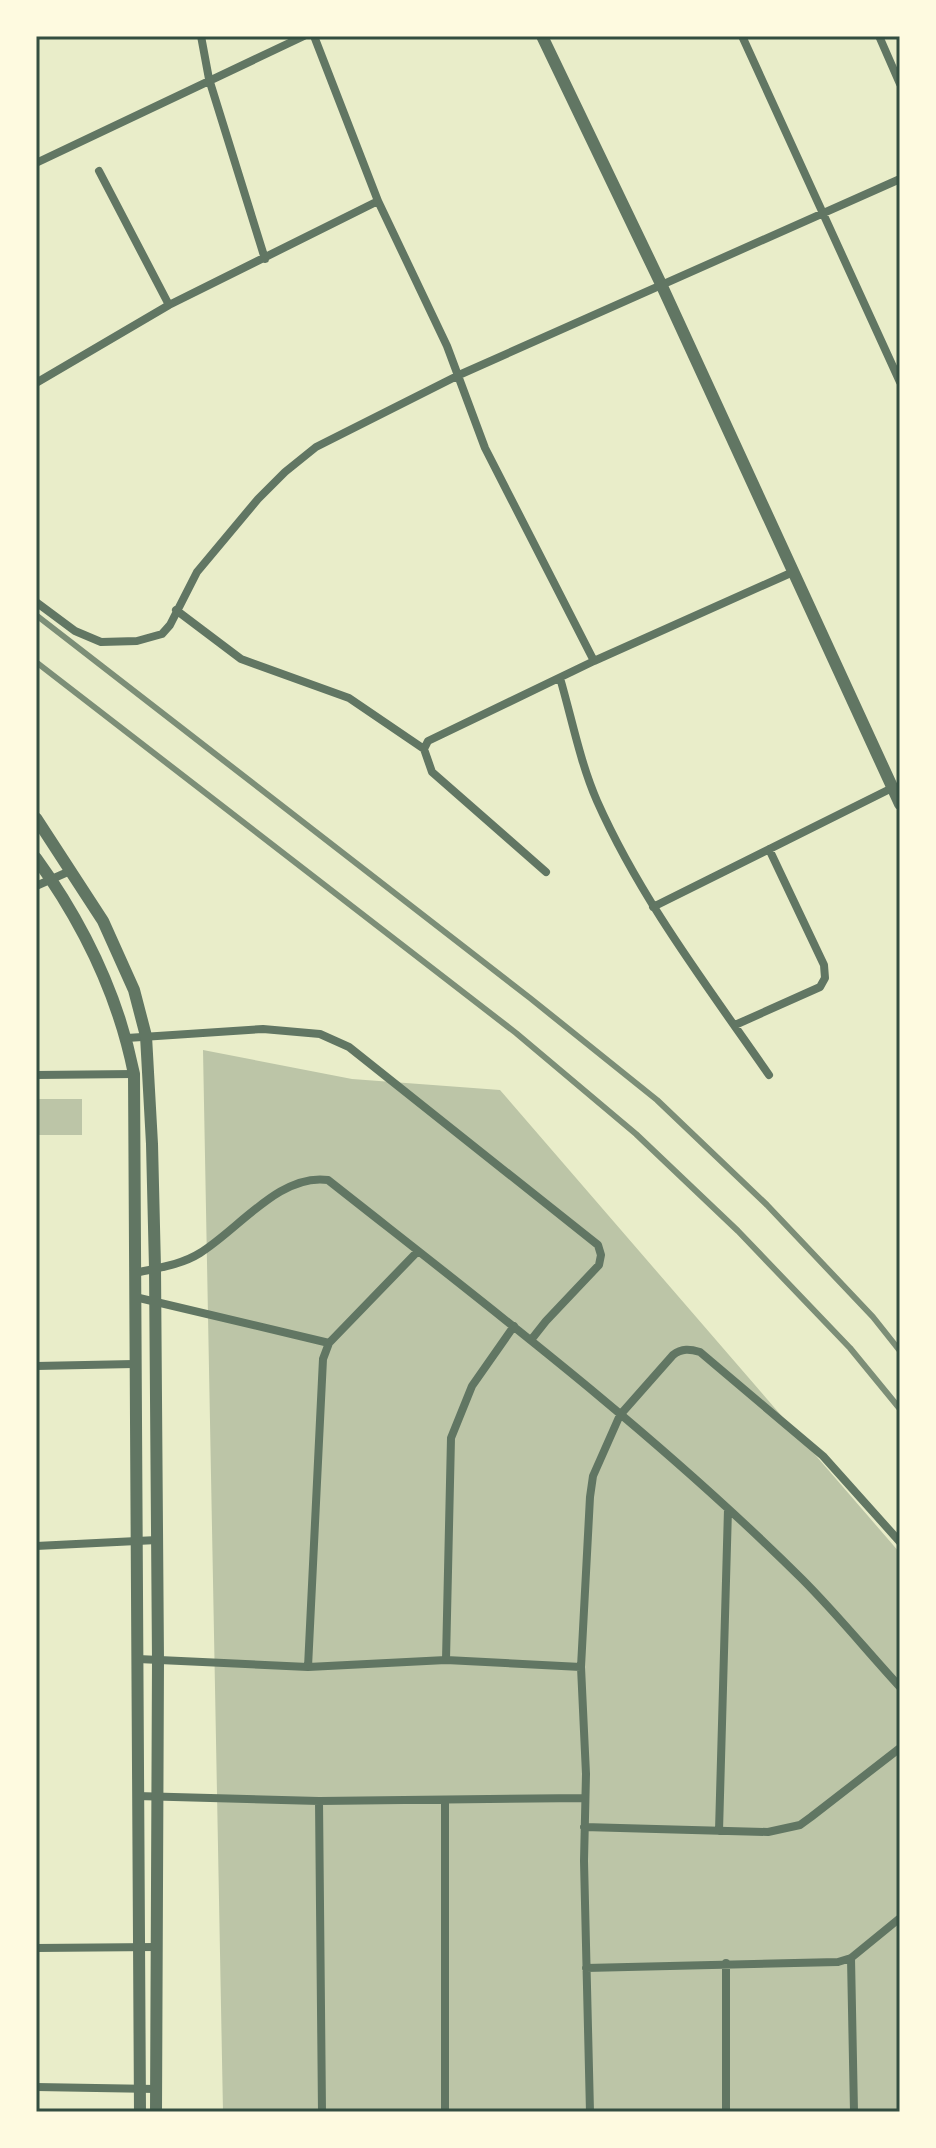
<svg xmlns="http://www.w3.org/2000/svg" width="936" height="2148" font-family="'Open Sans',sans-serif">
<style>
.building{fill:#bcc5a7}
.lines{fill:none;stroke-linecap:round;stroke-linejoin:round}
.minor{stroke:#617663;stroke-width:8}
.tertiary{stroke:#617663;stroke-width:12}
.rail{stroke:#7c8e77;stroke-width:6}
.neatline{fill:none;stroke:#344e41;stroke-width:3}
</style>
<rect width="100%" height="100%" fill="#e9edc9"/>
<!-- building -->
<path class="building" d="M203,1050L352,1079L500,1090L900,1553V2112H223Z
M36,1099H82V1135H36Z"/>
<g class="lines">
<!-- minor -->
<path class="minor" d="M201,36L209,79L265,259
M314,36L378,201L447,346L485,448L594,661
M742,36L900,382
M879,36L900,84
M36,163L304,36
M99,171L169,305
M36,383L169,305L378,201
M36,602L75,631L101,642L137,641L162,634L170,625L197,572L258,499L285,472L316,447L459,375L900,179
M176,610L241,659L349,698L424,749
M560,678C572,719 580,762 597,801C641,900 708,987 769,1075
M546,872L432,772L424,749L428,741L594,661L793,572
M36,886L70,871
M653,907L892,788
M735,1025L820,987L825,978L824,965L769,849
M127,1038L263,1029L320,1034L349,1047L598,1245L601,1255L599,1265L546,1321L531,1340
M36,1075L134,1074
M135,1273C157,1268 181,1265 200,1253C239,1229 280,1173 328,1180C489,1307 655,1433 802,1579C836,1613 867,1651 900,1687
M135,1297L329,1343
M36,1366L134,1364
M36,1546L157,1540
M138,1659L308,1667L446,1660L581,1667
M446,1660L451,1438L472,1386L514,1326
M308,1667L323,1359L329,1343L418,1251
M137,1796L319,1801L585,1798
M319,1801L322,2112
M584,1827L768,1832L800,1825L811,1817L900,1748
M719,1831L728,1509
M36,1948L156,1947
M851,1958L854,2112
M726,1963V2112
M586,1968L838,1962L851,1958L900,1918
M36,2087L156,2089
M445,2112V1801
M590,2112L584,1861L586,1774L581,1667L590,1497L593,1476L620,1415L673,1355C682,1348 690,1349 700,1352L823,1456L900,1542"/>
<!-- tertiary -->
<path class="tertiary" d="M542,36L661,284L900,804
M36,818L103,921L134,990L146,1036L152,1144L155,1268L158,1660L156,2112
M36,858C83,923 118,994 134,1074L140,2112"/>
<!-- rail -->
<path class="rail" d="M36,615L530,998L657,1100L767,1205L873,1317L900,1351
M36,662L516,1033L636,1134L738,1231L850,1348L900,1409"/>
</g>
<!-- border -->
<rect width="936" height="2148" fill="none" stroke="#fefae0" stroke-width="76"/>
<rect x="38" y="38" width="860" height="2072" class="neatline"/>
</svg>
